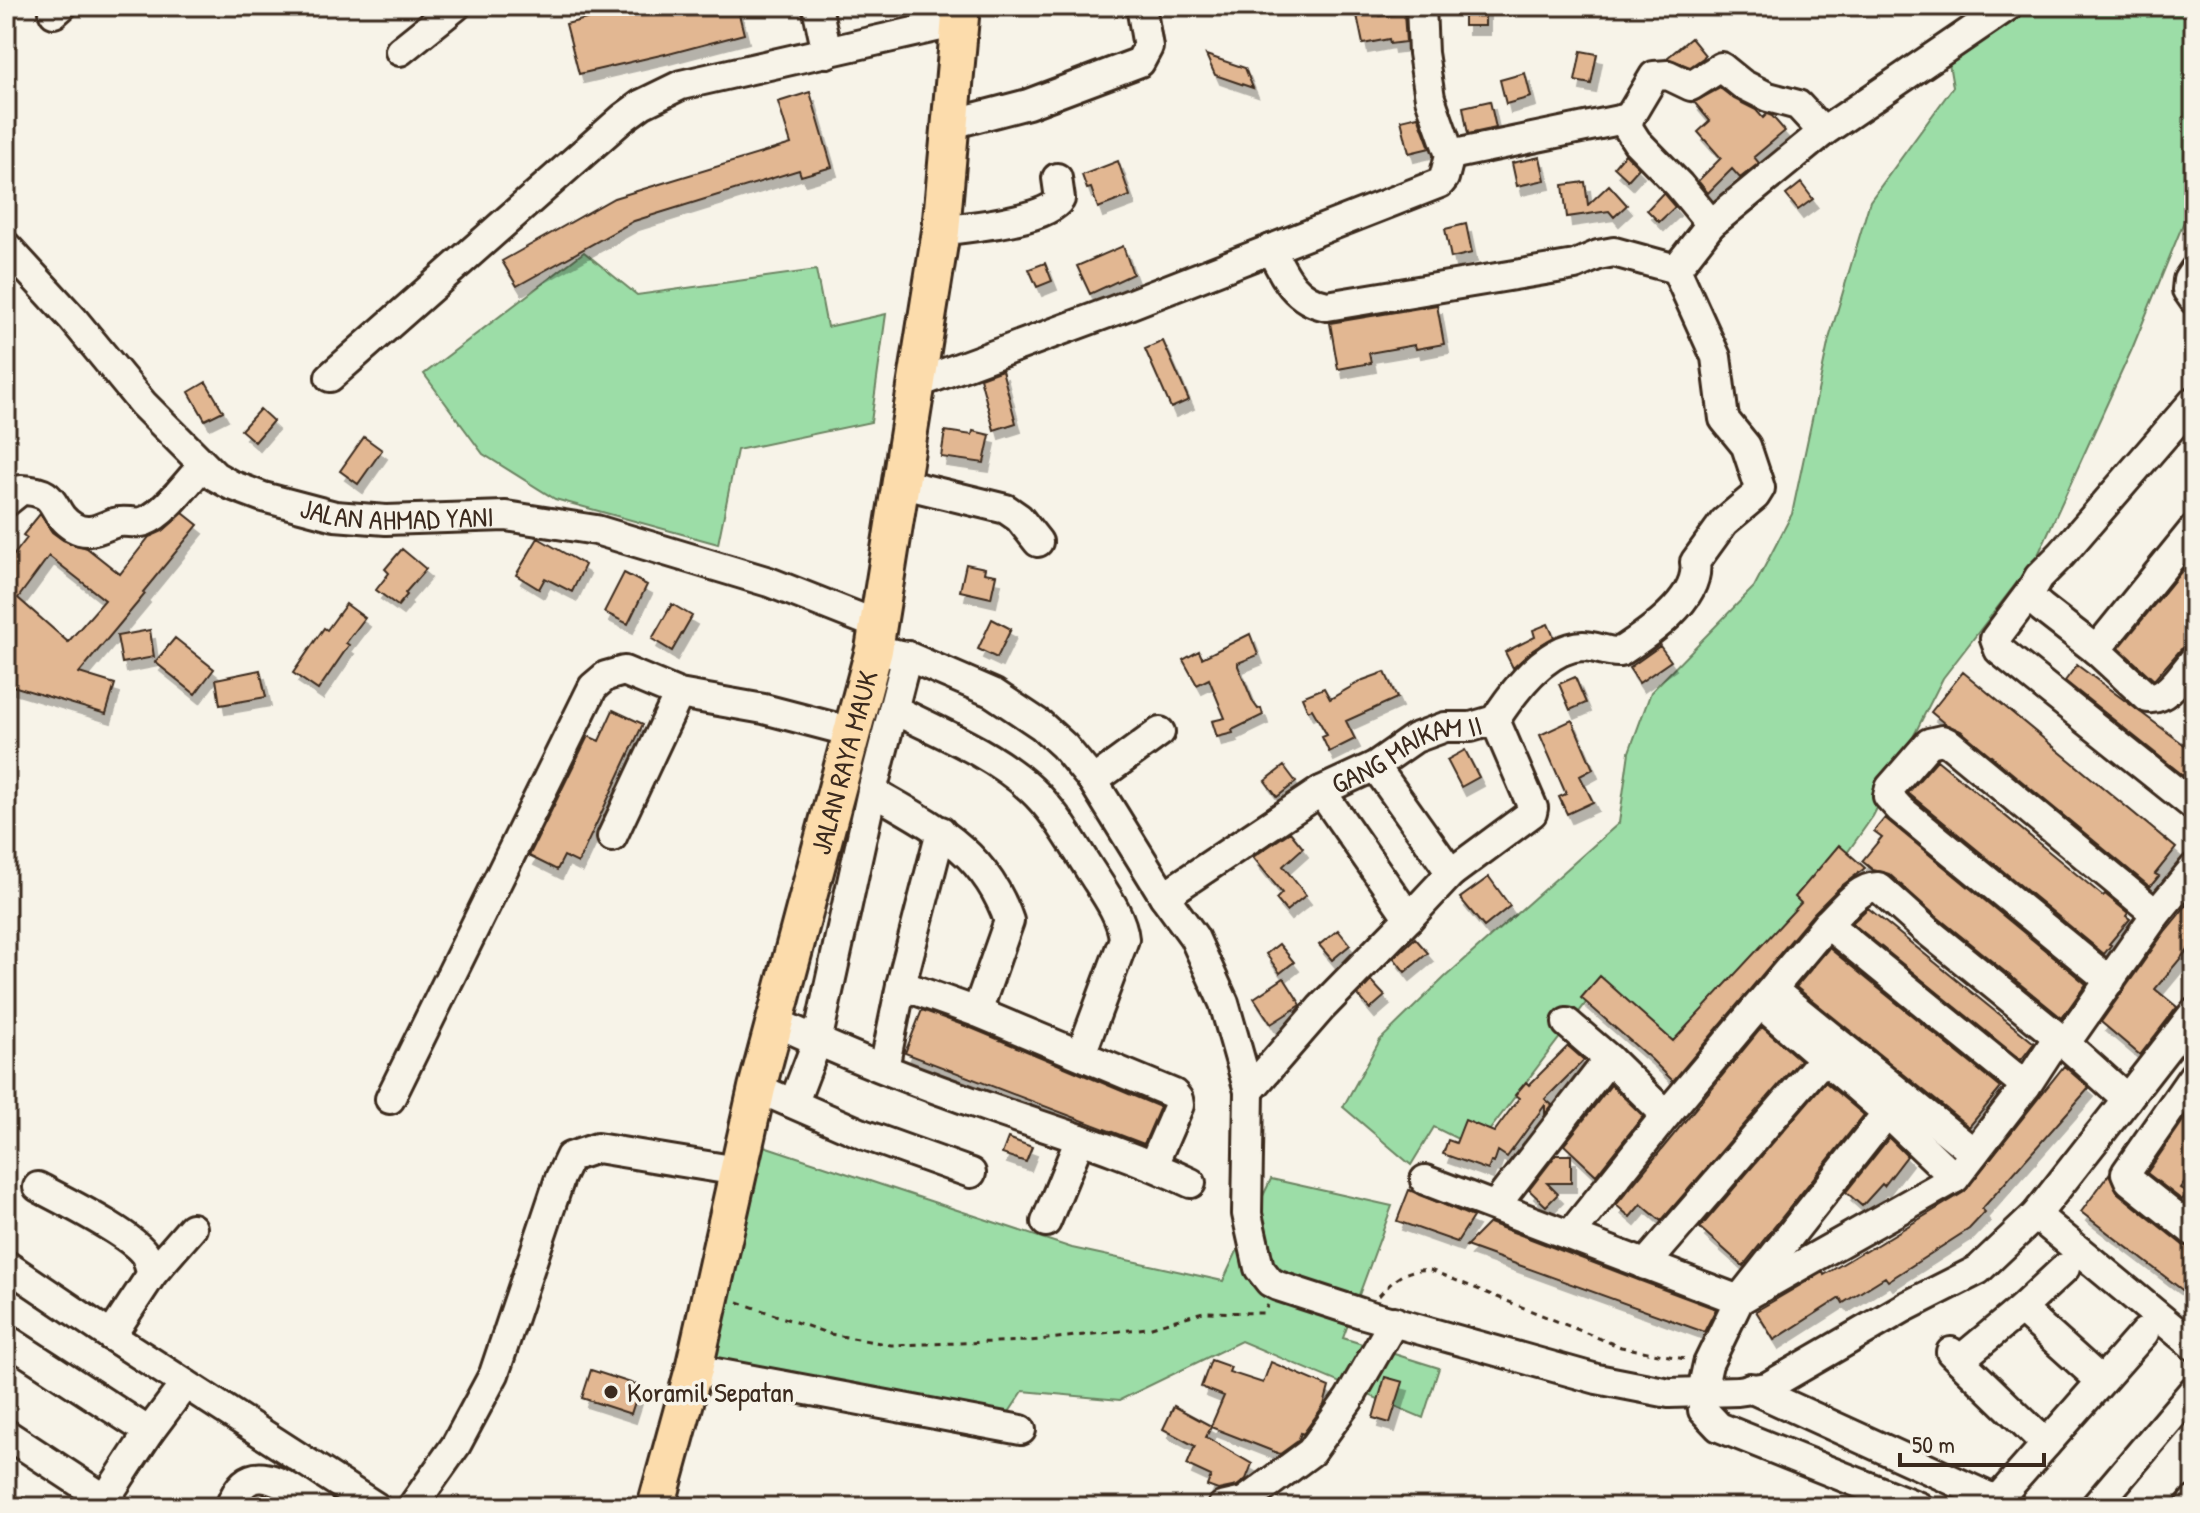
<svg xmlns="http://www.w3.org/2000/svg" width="2200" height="1513" font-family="'Patrick Hand',sans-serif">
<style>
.green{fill:#9cdda7;stroke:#6c8462;stroke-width:2}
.building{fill:#e2b792;stroke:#3b2a1e;stroke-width:2;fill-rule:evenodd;filter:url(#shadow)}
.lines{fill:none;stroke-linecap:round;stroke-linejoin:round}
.minor-casing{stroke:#3b2a1e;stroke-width:34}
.major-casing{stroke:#3b2a1e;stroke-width:42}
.path{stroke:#3b2a1e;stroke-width:3;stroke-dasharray:6 6;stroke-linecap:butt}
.minor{stroke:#f7f3e8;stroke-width:28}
.major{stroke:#fcdcac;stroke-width:36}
.poi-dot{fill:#3b2a1e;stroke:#f7f3e8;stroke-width:3}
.labels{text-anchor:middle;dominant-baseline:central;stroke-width:7;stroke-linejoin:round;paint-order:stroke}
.street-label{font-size:28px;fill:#3b2a1e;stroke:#f7f3e8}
.poi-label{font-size:28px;fill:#3b2a1e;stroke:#f7f3e8;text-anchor:start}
</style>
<defs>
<filter id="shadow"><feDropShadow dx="5" dy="9" stdDeviation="0" flood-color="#0004"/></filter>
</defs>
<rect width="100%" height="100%" fill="#f7f3e8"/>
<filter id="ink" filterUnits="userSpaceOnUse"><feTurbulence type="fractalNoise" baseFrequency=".0125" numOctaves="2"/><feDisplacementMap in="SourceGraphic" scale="16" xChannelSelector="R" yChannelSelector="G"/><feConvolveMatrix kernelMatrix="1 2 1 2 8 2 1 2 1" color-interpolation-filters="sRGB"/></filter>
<g filter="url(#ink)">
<!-- green -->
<path class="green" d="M1992,6H2194V197L2132,349L2038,555L1943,678L1873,816L1814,900L1680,1052L1595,991L1476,1148L1434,1127L1411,1165L1343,1107L1380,1040L1445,977L1619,823L1629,752L1651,692L1754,587L1792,514L1829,339L1870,201L1953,87L1945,40Z
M584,252L637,295L816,270L827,327L886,314L871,422L737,450L718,544L555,499L483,454L424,374Z
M761,1145L1072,1248L1223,1281L1271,1179L1392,1206L1343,1338L1439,1368L1423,1418L1241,1341L1120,1400L1023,1391L994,1435L710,1377Z"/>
<!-- building -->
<path class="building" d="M599,6H632L634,13L658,6H737L744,34L665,55V54L579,74L566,24L602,15Z
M1464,6H1485V26H1464Z
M1379,10L1380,16L1404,13L1406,42L1390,44L1389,39L1363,44L1357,15Z
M1691,38L1705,55L1703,58L1690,67L1667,58Z
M1581,51L1597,54L1591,84L1575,81Z
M1206,55L1245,68L1253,88L1215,75Z
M1525,73L1531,97L1506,104L1500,80Z
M1720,88L1734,99L1756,110L1763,118L1767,114L1772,116L1785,131L1754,157L1759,163L1740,178L1732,169L1708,193L1698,181L1721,158L1698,132L1710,121L1694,102Z
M810,92L832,167L801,176L799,170L634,221L517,286L502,261L614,198L791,144L778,102Z
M1490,101L1496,128L1468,134L1463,107Z
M1418,116L1430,148L1409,153L1401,120Z
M1625,154L1639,168L1628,180L1614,167Z
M1540,157L1545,180L1517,186L1512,163Z
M1118,161L1130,196L1098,208L1091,188L1087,189L1082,175Z
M1585,182L1588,205L1609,185L1627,205L1614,217L1609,211L1567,217L1563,185Z
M1801,183L1813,199L1798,210L1786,195Z
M1663,193L1675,207L1659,222L1647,210Z
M1466,224L1472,253L1451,258L1445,229Z
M1123,246L1133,274L1090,294L1077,266Z
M1045,263L1052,281L1037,287L1029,269Z
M1437,305L1444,344L1416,349L1415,345L1369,353L1371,363L1338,369L1330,323Z
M1163,341L1189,400L1171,408L1145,349Z
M1002,370L1016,423L994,430L980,378Z
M206,382L223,411L205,420L189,392Z
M260,409L273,421L255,442L241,430Z
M945,431L972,435L973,431L990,435L984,463L941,457Z
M364,437L382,450L358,484L340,471Z
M183,513L198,525L143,592L145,594L79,673L115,684L106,714L6,684V565L27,538L23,535L40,514L52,532L63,540L87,548L120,574L149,537L163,531ZM49,556L105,600L68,642L18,598Z
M538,538L585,565L572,592L545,578L539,589L516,575Z
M402,549L426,569L405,593L407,595L398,606L376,590L389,573L385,569Z
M2194,556V643L2181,649L2154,680L2119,648Z
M966,564L985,568L984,573L996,575L991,598L960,591Z
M624,573L647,585L628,624L604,612Z
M346,604L365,618L346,643L349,645L318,690L293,673L324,628L327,630Z
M672,604L692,616L672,651L652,639Z
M992,619L1011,629L997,658L978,649Z
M1548,624L1554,637L1533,650L1513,668L1505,652L1535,637L1533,630Z
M150,630L154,657L122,663L117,636Z
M1250,634L1258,655L1238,663V666L1253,702L1258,709L1261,708L1263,715L1232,730L1233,733L1217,737L1212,721L1225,718L1209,679L1197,685L1183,660L1199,651L1202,658Z
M175,638L214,669L195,694L155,662Z
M1660,646L1671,661L1639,683L1629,668Z
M2077,665L2194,752V784L2065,681Z
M260,670L266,697L220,705L216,679Z
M1385,672L1397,698L1346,721L1355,739L1329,752L1322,737L1327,735L1312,709L1308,711L1302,697L1324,688L1330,699L1363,680Z
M1963,672L2176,848L2155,874L2159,876L2150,887L1961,731L1945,724L1931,712Z
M1575,677L1586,703L1570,710L1559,684Z
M613,710L643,724L578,863L564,856L557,870L529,856L588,736L599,741Z
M1572,720L1593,769L1580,776L1593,802L1567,814L1559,797L1566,794L1540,735Z
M1465,750L1479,777L1461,787L1447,760Z
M1937,760L2103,896L2105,894L2128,913L2126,916L2130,919L2109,944L2111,945L2104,954L1908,793Z
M1284,766L1296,782L1277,797L1265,781Z
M1885,818L2086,984L2062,1018L1936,916L1889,874L1873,870L1862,861L1882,837L1874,831Z
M1290,832L1303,848L1283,866L1306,895L1286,911L1276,899L1282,893L1253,857Z
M1839,845L1865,868L1839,888L1814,913L1673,1081L1651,1059L1581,998L1600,976L1673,1041L1801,903L1795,897Z
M1489,877L1510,906L1484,927L1460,898Z
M2194,896V942L2155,989L2177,1007L2140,1055L2101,1022L2166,930Z
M1868,908L2034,1043L2021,1060L1852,923Z
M1338,930L1350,945L1332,960L1319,945Z
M1415,938L1428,953L1405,972L1394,958Z
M1279,944L1294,962L1280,973L1266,954Z
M1829,948L2001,1088L1969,1127L1796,987Z
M1284,978L1301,1005L1271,1024L1254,998Z
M1371,981L1385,996L1370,1009L1358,995Z
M922,1010L971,1028L1160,1107L1144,1144L905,1053Z
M1762,1027L1800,1060L1661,1221L1641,1204L1630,1217L1616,1205Z
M1568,1046L1584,1060L1545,1099L1552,1105L1545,1114V1105L1507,1157L1498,1151L1494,1163L1491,1162L1488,1170L1443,1154L1448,1140L1456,1143L1465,1120L1494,1132L1519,1098L1515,1095L1526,1082L1529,1085Z
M2064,1066L2089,1088L1982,1209L1985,1212L1969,1229L1888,1281L1885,1277L1843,1303L1840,1298L1774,1340L1756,1311L1823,1272L1824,1275L1864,1251L1865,1252L1964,1192Z
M1825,1082L1864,1115L1743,1266L1700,1228Z
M1611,1085L1643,1116L1596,1175L1564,1145Z
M2194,1105V1169L2180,1188L2187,1193L2182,1200L2147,1173Z
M1008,1138L1032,1147L1026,1162L1002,1154Z
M1889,1138L1907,1156L1884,1186L1882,1184L1862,1206L1846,1192Z
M1556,1155H1571V1183H1547L1558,1194L1546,1206L1529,1190Z
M2109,1174L2118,1193L2183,1245L2194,1249V1299L2081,1212Z
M1409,1190L1473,1217L1457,1242L1397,1221Z
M1489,1223L1641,1281L1716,1309L1704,1332L1466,1246Z
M1211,1360L1231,1367L1229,1372L1263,1383L1271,1362L1329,1387L1324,1405L1303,1434L1301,1433L1298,1441L1280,1454L1211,1427L1206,1437L1252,1464L1246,1479L1237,1486L1218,1490L1207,1486L1211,1476L1187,1465L1195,1446L1163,1429L1174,1406L1211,1426L1224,1396L1201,1387Z
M591,1370L640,1386L631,1414L582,1398Z
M1385,1377L1403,1382L1390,1423L1373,1418Z"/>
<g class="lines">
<!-- minor casing -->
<g class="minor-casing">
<g id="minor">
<path d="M817,6L827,53"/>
<path d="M54,13L62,6"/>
<path d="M400,51L456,6"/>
<path d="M951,124L1028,104L1140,62L1148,47L1141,6"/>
<path d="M1450,155L1629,118"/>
<path d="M1711,224L1679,185L1637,142L1628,128L1629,118L1654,76L1668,75L1691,86L1721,67L1742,84L1768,97L1798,105L1823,132"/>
<path d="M941,231C968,227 1046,221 1060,199L1057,178"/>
<path id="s1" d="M6,246L73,319L143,404L215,476L231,485L263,497L335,516L386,520L506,516L596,530L769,582L878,625"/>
<path d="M1271,249C1284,276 1295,300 1327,306L1575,265L1598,255L1614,252L1676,269L1711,224L1823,132L2008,6"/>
<path d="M2194,271L2188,280L2187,290L2194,300"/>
<path d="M330,377L623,118L642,104L681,85L958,22"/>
<path d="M918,383L1113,311L1440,183L1444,178L1450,155L1430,98L1423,53L1421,6"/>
<path d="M2194,401L2062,554L2039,577L2031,591L2034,601L2042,608L2096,650L2148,698C2167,701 2182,674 2194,660"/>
<path d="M899,483L1006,509L1019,518L1038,542"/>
<path d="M6,502L21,490C62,491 47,511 73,527C89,536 100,528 114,523C125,519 135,525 145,521C165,514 189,480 203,465"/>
<path d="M2031,591L1995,639L1999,650L2194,806"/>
<path d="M874,650L907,656L993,693L1041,725L1064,746L1093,781L1164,896L1194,937L1224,1003L1249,1091L1247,1214L1259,1268L1270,1282L1278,1286L1364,1314L1597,1379L1669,1393L1738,1391L1767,1387L1905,1307L1978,1270L2036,1215L2127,1099L2058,1037L1925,929L1878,887C1859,886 1840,912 1827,924"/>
<path d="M2096,650L2194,529"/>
<path d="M893,709C939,732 992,753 1031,789C1056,812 1073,844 1092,873C1104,892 1122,916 1124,939L1081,1054"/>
<path d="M1093,781L1160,732"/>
<path d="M872,791C932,826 985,850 1009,921L977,1012"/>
<path d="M1321,791L1409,918L1451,873L1375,766"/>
<path d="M612,837L679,694"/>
<path d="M1451,873L1532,813L1533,808L1495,720"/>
<path id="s2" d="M1164,896L1321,791L1375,766L1415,738L1445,727H1471L1495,720C1513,692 1546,647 1583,646C1596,646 1607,653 1620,652C1646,635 1701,599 1695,562L1724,522L1755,496L1760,488L1746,446L1724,419L1716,357L1676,269"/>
<path d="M2110,981L1900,809L1888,796L1890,788L1929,743L1942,740L1950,744L2156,914"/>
<path d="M901,985L977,1012L1174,1094L1178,1099L1179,1105L1153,1165"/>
<path d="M1780,996L1974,1153"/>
<path d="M1762,1005L1887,1113L1955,1178L2026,1086L2058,1037"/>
<path d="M774,1021C847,1056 925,1086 1001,1112C1065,1134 1130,1154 1191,1183"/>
<path d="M1567,1023L1609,1059L1666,1115L1570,1235"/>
<path d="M2065,1044L2156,914L2194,868"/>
<path d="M884,1068L901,985L941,831"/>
<path d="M2194,1075L2126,1173L2129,1180L2194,1232"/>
<path d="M757,1088L865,1135L971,1173"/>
<path d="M1249,1091L1321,1008L1409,918"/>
<path d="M390,1099L593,687L606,676L624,671L679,694L764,709L852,732"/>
<path d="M2127,1099L2194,1013"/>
<path d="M794,1102L817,1042L872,791L907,656"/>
<path d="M1666,1115L1827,924L2026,1086"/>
<path d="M1425,1180L1739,1300L1887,1113"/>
<path d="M38,1187C62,1200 133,1234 146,1256C148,1261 150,1269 152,1274"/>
<path d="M1496,1205L1609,1059"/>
<path d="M2036,1215L2194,1346"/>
<path d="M1046,1222L1080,1139"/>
<path d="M6,1265L111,1336L376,1507"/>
<path d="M1645,1265L1824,1058"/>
<path d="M2021,1309L2101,1381"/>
<path d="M111,1336L152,1274L192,1228"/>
<path d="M6,1339L149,1432"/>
<path d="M1951,1352L2046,1444"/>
<path d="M1960,1360L2021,1309L2065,1268"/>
<path d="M694,1369L1021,1430"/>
<path d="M1750,1388L2011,1507"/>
<path d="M6,1434L105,1499"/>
<path d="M1996,1501L2144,1333"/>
<path d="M100,1507L149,1432L185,1384"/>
<path d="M230,1507C250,1452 286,1487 319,1507"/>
<path d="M412,1507L456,1445L494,1374L560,1178L570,1157L597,1148L738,1171"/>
<path d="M1222,1507L1244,1502L1311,1452L1349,1399L1394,1321"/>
<path d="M1919,1507L1719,1427L1703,1410L1702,1391L1708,1364L1739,1300L1955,1178"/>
<path d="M2095,1507L2194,1390"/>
<path d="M2189,1507L2194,1501"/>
</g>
</g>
<!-- major casing -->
<g class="major-casing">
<g id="major">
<path id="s3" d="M656,1507L694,1369L757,1088L874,650L941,231L961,6"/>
</g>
</g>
<!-- path -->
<path class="path" d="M1379,1296C1395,1278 1406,1268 1430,1270L1621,1347L1685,1359
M738,1302L830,1334L891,1345L1030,1341L1148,1328L1203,1312L1263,1313L1268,1305"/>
<!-- minor -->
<use href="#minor" class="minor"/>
<!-- major -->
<use href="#major" class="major"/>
</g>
</g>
<!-- markers -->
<circle class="poi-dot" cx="611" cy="1392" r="8"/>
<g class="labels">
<!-- street labels -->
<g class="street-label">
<text stroke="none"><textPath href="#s1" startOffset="500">JALAN AHMAD YANI</textPath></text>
<text stroke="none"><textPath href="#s2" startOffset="284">GANG MAIKAM II</textPath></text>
<text stroke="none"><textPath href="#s3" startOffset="768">JALAN RAYA MAUK</textPath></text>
</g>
<!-- poi labels -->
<g class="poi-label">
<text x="627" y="1392">Koramil Sepatan</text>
</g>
</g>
<!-- margin -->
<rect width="2200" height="1513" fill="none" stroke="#f7f3e8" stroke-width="32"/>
<rect x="16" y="16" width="2168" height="1481" fill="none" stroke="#3b2a1e" stroke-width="3" filter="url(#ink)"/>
<!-- scale -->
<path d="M1900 1453v12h144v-12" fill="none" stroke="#3b2a1e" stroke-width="4"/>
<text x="1912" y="1453" font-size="24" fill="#3b2a1e" stroke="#f7f3e8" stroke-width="6" paint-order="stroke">50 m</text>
</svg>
